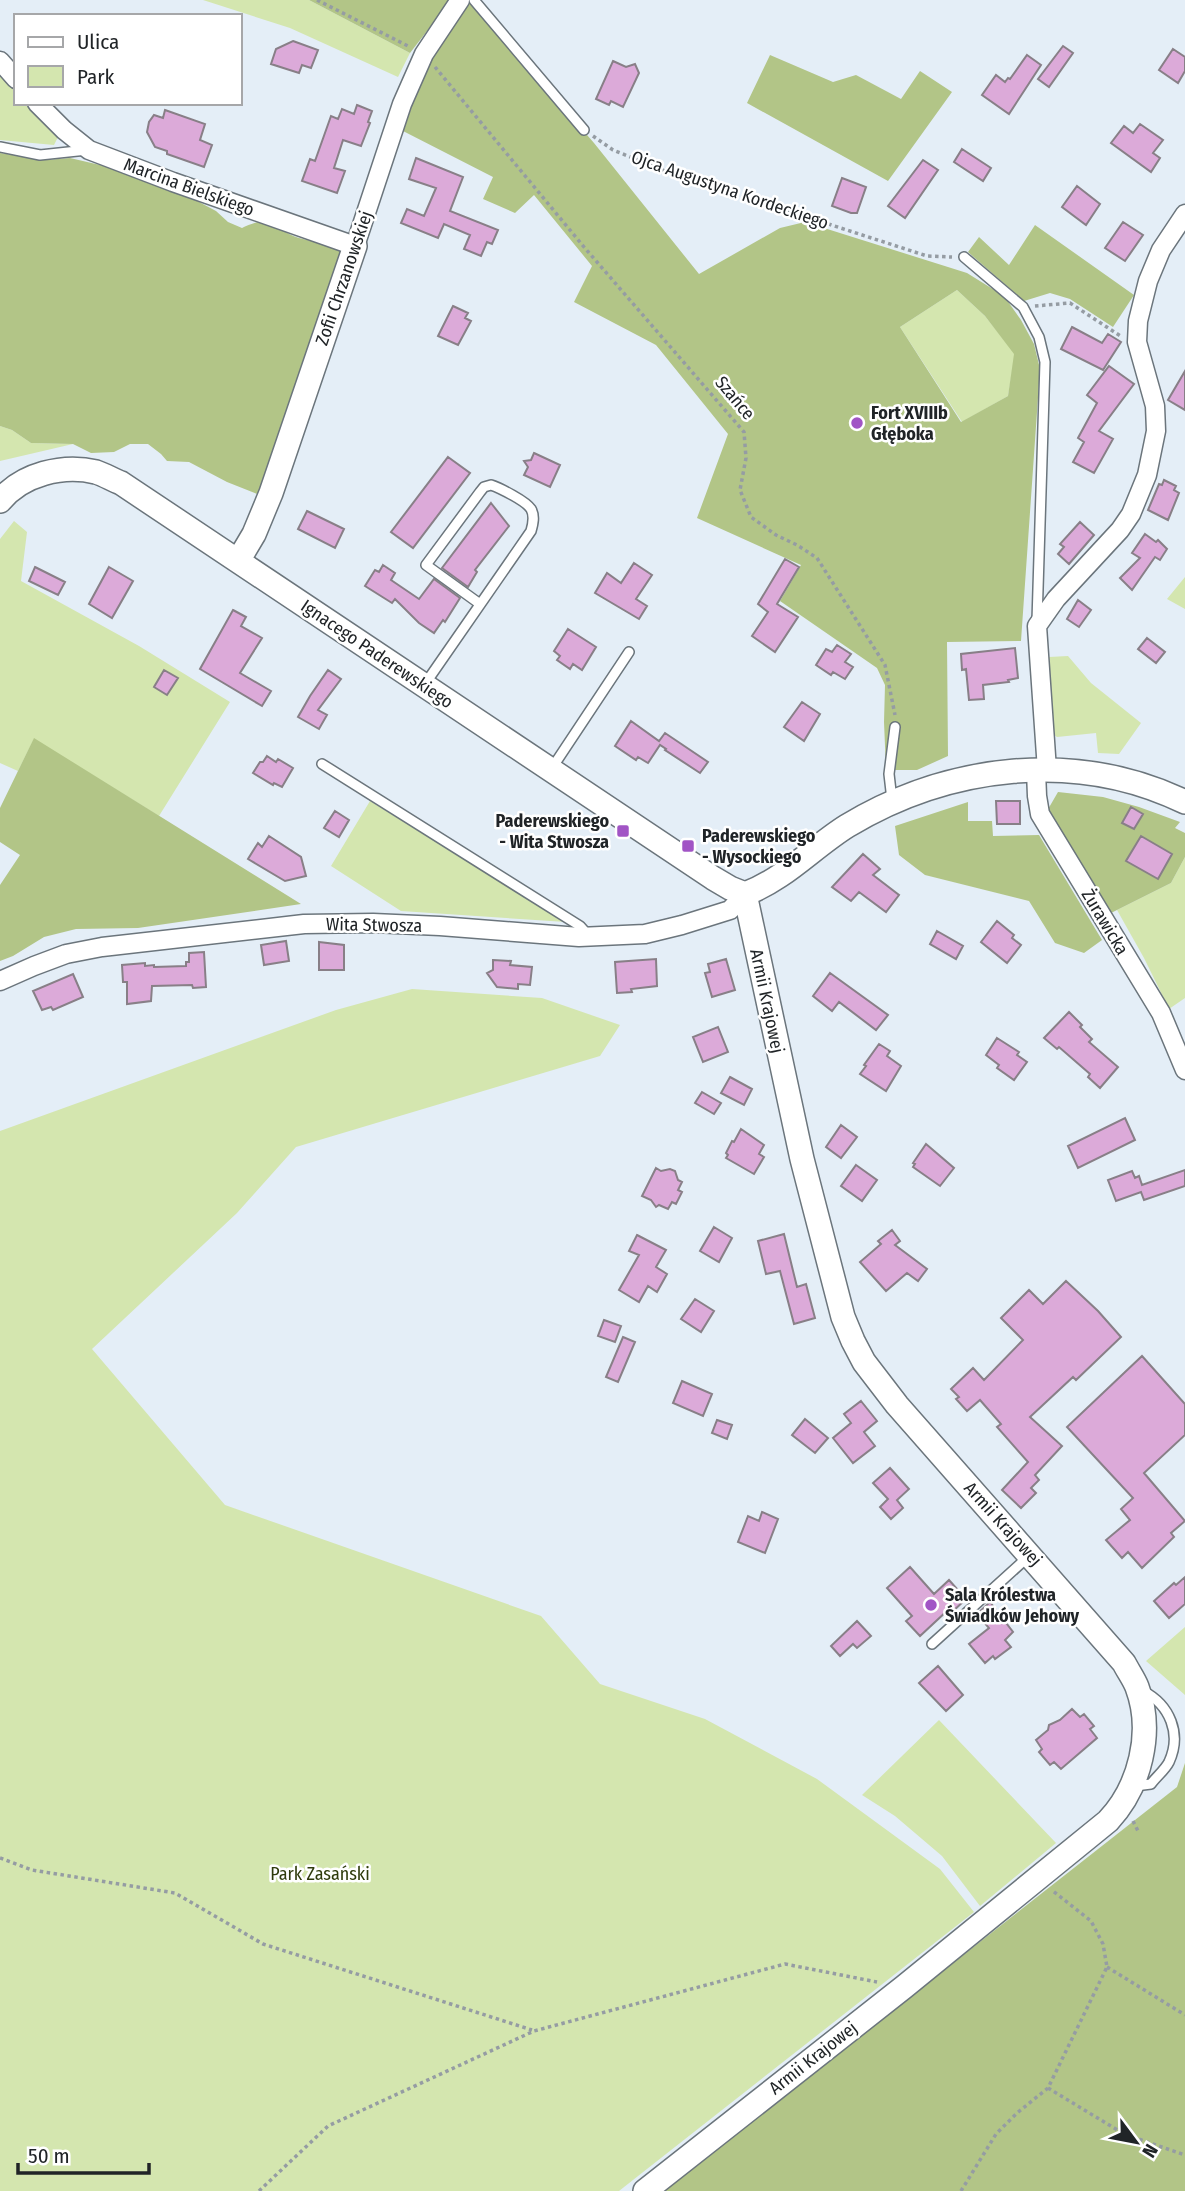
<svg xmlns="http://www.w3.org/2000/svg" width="1185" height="2191" font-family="'Fira Sans Condensed',sans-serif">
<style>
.green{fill:#d4e6af}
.forest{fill:#b2c587;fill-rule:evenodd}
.building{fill:#dcaad9;stroke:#887f87;stroke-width:2}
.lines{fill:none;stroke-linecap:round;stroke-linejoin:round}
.service-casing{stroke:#6b757c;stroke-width:12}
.minor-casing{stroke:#6b757c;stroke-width:21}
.tertiary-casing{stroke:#6b757c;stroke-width:26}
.path{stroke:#959ca3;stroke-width:3.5;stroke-dasharray:3.5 3.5;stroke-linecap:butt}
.service{stroke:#fff;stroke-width:9}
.minor{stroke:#fff;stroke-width:18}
.tertiary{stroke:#fff;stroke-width:23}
.poi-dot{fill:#a154c5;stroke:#fff;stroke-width:2.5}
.labels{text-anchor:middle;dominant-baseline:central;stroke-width:5;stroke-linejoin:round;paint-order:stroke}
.street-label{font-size:18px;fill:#202427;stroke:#fff}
.poi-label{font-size:18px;font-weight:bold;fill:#202427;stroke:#fff;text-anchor:start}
.park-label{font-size:18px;fill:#2f3b0c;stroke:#fff}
</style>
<rect width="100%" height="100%" fill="#e4eef7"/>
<!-- green -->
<path class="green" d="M203,0H309L410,53L398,77L290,28Z
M0,74L16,91V103H27L58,137L54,145L0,140Z
M957,290L985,316L1015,354L1008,396L962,422L900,327Z
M0,426L12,430L31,443L73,444L0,461Z
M14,521L27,532L21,581L139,646L230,702L159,816L34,739L18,771L0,763V539Z
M1185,577V609L1167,599Z
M1068,656L1091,683L1141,723L1119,754L1098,753L1096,733L1057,737L1053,734L1049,657Z
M370,801L566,922L401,911L331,866Z
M1185,857V998L1169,1009L1144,958L1117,910L1171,883Z
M412,989L542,998L620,1025L600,1056L296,1147L237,1213L92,1349L225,1505L541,1616L600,1684L705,1719L817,1779L940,1869L974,1912L619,2191H0V1131L336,1010Z
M1185,1627V1695L1146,1661Z
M939,1720L1056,1843L980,1906L942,1856L895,1816L862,1795Z"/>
<!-- forest -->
<path class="forest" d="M309,0H451L410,53Z
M471,1L594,143L699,274L780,228L805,222L967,273L1004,296L1021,320L1034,344L1040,369L1021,641L947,642L948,756L917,770H886L884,722L885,685L877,668L780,601L801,565L697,518L728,434L656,345L574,302L592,266L534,195L515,213L483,199L493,177L403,131L426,63ZM957,290L985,316L1014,354L1008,396L961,422L900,327Z
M770,55L833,82L856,75L901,99L920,71L952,92L888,181L747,103Z
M0,153L46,160L70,158L173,182L184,194L216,211L228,222L242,228C246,226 253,223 258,222C273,221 285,234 299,238C315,243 331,241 345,253L260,495L227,482L189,462L167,461L161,454L148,444H130L114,452L91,453L73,444L31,443L12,430L0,426Z
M1035,225L1134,295L1113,327L1070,299L1050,293L1024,301L968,252L979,237L1009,265Z
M34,738L301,904L138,928L76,929L44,937L13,956L0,961V885L20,855L0,842V808Z
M1058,792L1103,797L1139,807L1180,822L1175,828L1185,833V857L1171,883L1111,913L1047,811Z
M968,802V821H992L993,836L1039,835L1102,940L1084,953L1055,943L1029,901L925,875L899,855L895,826Z
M1185,1763V2191H663L1177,1787Z"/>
<!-- building -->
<path class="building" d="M293,41L318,50L311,68L302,65L299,73L271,64L276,49Z
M1063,46L1073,53L1049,87L1038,79Z
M1173,49L1185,57V71L1178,83L1159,70Z
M1027,55L1041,65L1009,114L982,95L996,75L1005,82L1008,78L1010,79Z
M613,61L626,67L635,64L639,73L623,107L611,101L609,105L596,99Z
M357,105L372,111L368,122L370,123L361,146L343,140L334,168L345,171L337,193L302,181L310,159L315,161L331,116L338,119L342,109L354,114Z
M165,110L205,124L200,140L212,145L204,167L167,154V151L155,147L147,132L149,122L154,115L163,118Z
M1140,124L1163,140L1153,153L1160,158L1151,172L1111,143L1124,126L1133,133Z
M962,149L991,168L983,181L954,162Z
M416,158L463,177L450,211L498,230L492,244L487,242L481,256L464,249L470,235L444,224L438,238L401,223L407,209L424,216L436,188L409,179Z
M923,160L938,170L905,218L888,206Z
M842,178L866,187L857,213H851L832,206Z
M1077,186L1100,204L1086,225L1062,207Z
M1123,222L1143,235L1125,261L1105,248Z
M453,306L468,313L465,318L471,321L458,345L438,336Z
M1072,327L1102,343L1108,334L1121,342L1103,370L1061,349Z
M1109,366L1134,384L1099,431L1113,439L1094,473L1073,462L1084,442L1078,438L1097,403L1087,395Z
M1185,371V410L1168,400Z
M534,453L560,465L550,487L524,475L528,467L524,461L531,460Z
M448,457L470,473L413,548L391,532Z
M1164,480L1176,486L1174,490L1179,493L1168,520L1148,510L1159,484L1162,485Z
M491,503L509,526L475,570L477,572L468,587L442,568Z
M307,511L344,529L335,548L298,529Z
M1080,522L1094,535L1069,564L1058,554L1064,547L1060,544Z
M1145,534L1156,542L1158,540L1167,549L1160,560L1155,557L1132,590L1120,578L1140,558L1132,553Z
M785,559L799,567L777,604L798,617L775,652L752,636L768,612L758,604Z
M634,563L652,575L636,599L647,606L639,619L595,593L607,573L621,583Z
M383,565L395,573L391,580L419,599L434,579L460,598L445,622L443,620L434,633L419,623L395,599L392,603L365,586L375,570L379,572Z
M35,567L65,582L58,595L29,581Z
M109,567L133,581L112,618L89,604Z
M1078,600L1091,610L1079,627L1067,619Z
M233,610L246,617L241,626L262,638L240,673L271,691L262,706L200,669Z
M568,629L596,647L582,670L573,664L570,669L557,660L560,656L554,651Z
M1147,638L1165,652L1156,663L1138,649Z
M837,645L851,654L845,662L853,667L845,679L833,672L831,675L816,665L826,649L832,652Z
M1015,648L1018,678L1008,680L1009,682L983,685L984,699L969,700L966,669L962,670L961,654Z
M164,670L178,678L167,695L154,687Z
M328,670L341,679L318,710L327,715L319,729L298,717L310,696Z
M802,702L820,714L804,741L784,727Z
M631,721L659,741L665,733L708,762L700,773L665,750L666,749L660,745L648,763L638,757L636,760L615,746Z
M267,756L276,762L278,759L293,768L282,787L274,783L273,785L253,773L260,762H263Z
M996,801H1020V824H997Z
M1131,807L1143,814L1134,829L1122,823Z
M335,811L349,820L339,837L324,828Z
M269,836L301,857L306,876L285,881L248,859L258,843L262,847Z
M1141,836L1172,854L1158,879L1126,861Z
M863,854L880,869L873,875L899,895L886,912L859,892L851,901L832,887Z
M997,921L1014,935L1012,938L1021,945L1007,963L981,942Z
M937,931L963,946L956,959L930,944Z
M286,941L289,961L264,965L261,945Z
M319,942L344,945V970H319Z
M204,952L206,987L193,988L192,985L152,986L151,1001L127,1004V982H123L122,965L145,963V966L154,965V967L186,966V962H189V953Z
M656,959L657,986L631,989L632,992L617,993L615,962Z
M726,959L735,990L712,997L705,973L710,972L708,964Z
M493,960L511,961L510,965L532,967L530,985L518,984V989L497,987L487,973L493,970Z
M830,973L888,1015L876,1030L839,1002L832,1011L813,996Z
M73,974L83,997L53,1010L51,1007L42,1010L33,991Z
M1069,1012L1082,1025L1080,1027L1092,1039L1089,1042L1118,1067L1100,1088L1088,1077L1090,1074L1059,1047L1057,1049L1044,1038Z
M718,1027L728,1052L703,1062L693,1037Z
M997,1038L1019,1052L1017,1055L1027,1062L1014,1080L997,1068L999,1065L986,1055Z
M879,1044L890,1051L887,1056L901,1066L886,1091L860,1074L866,1066L864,1065Z
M730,1077L752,1089L744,1105L721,1093Z
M702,1092L721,1103L714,1114L695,1103Z
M1125,1118L1135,1140L1078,1168L1068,1146Z
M841,1125L857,1137L841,1158L826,1147Z
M741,1129L764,1145L759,1154L764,1157L754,1174L726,1158L728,1155L726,1153L732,1141L734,1142Z
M926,1144L954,1168L940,1186L913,1167L915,1164L913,1163Z
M856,1165L877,1180L862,1201L841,1186Z
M656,1168L661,1171L670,1169L675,1171L678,1180L682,1182L678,1190L682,1192L676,1204L672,1202L668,1209L659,1205L656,1207L651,1200L642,1196Z
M1185,1170V1186L1144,1200L1141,1192L1116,1201L1108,1180L1132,1171L1135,1178L1139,1176L1142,1185Z
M714,1227L732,1238L719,1262L700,1251Z
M892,1230L900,1241L895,1245L927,1269L918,1281L907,1273L886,1291L860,1262L881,1244L878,1241Z
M784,1234L797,1287L806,1284L815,1318L794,1324L780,1271L766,1274L758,1241Z
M637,1235L666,1250L656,1267L667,1274L657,1292L648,1286L639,1302L619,1290L639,1255L629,1251Z
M1066,1281L1098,1311L1121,1337L1076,1380L1073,1377L1030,1417L1062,1446L1035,1475L1039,1480L1031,1488L1036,1493L1021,1508L1002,1490L1028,1462L997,1427L1001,1424L980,1400L967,1411L956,1399L959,1397L951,1389L973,1368L984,1380L1023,1340L1001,1318L1029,1290L1043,1304Z
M695,1299L714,1311L701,1332L681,1319Z
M604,1320L621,1326L615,1342L598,1336Z
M623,1337L635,1342L618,1382L606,1377Z
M1142,1356L1185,1404V1435L1144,1473L1185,1521L1171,1533L1174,1537L1142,1568L1128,1552L1122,1558L1106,1540L1130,1520L1121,1509L1133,1498L1067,1427Z
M682,1381L712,1394L703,1416L673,1403Z
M861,1401L877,1421L864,1432L875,1446L853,1463L833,1438L851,1423L844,1414Z
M805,1419L828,1438L815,1453L792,1435Z
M717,1420L732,1425L727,1439L712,1433Z
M890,1468L909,1489L897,1500L903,1508L891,1519L880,1507L888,1499L873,1483Z
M762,1512L778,1519L765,1553L738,1542L748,1516L759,1521Z
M910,1567L934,1594L949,1580L966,1599L951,1613L948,1610L920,1636L906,1621L912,1616L887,1588Z
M1185,1577V1604L1169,1618L1154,1601L1174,1583L1176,1585Z
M990,1602L1013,1632L1005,1640L1011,1647L995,1659L993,1656L985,1663L969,1644L989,1628L977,1614Z
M857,1621L871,1636L857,1648L853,1644L840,1656L831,1646Z
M938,1666L963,1695L946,1711L919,1683Z
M1072,1709L1080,1717L1084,1714L1094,1726L1090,1729L1097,1738L1061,1769L1054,1762L1050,1765L1039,1752L1042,1749L1036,1740L1048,1730L1049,1725L1060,1720Z"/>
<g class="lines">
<!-- service casing -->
<g class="service-casing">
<path id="service" d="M474,0L584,130
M0,147L40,155L87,150
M964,257L1023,307L1039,337L1045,362L1037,621
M425,684L531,531C533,524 535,516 531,509C526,501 500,488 491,485L484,487L480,492L426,565L480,604
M322,764L580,926L588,935
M552,768L629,652
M892,800L889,774L895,727
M932,1644L1029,1556
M1135,1786L1151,1784C1156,1777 1165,1770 1169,1762C1182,1734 1170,1705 1143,1691"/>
</g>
<!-- minor casing -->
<g class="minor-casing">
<path id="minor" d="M0,61L16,79
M37,103L64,130L89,150L173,182L355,246L402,104L424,54L460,0
M1047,770L1037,626L1056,599L1120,530L1131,514L1147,475L1156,431L1155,406L1137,342L1138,321L1148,281L1161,250L1185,214
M1036,771L1037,796L1040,814L1161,1013L1185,1070
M0,981L34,966L66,954L102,947L304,924L373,923L440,926L579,937L645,934L682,925L730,910L745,894"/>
</g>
<!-- tertiary casing -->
<g class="tertiary-casing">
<path id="tertiary" d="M0,501C22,474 63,464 96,472C105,475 113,480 121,483L713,878L730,888L745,894
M238,561L254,534L271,493L355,246
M745,894C785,879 812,848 847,826C948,765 1076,749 1185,802
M645,2191L904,1987L1108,1821C1140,1787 1154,1732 1137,1687C1134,1679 1128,1671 1124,1663L897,1405L864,1362L853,1341L843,1317L802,1159L745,894"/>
</g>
<!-- path -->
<path class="path" d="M317,0L410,47
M435,67L584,247L744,432L746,458L740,490L751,517L776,535L797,545L817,558L885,665L895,715
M593,136L613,150L665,171L927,256L952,257
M1035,306L1070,303L1122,337
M1133,1821L1139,1833
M0,1858L32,1870L175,1893L263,1944L532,2030
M1107,1967L1185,2015
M1048,2088L1124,2134L1185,2155
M259,2191L328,2126L534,2031L785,1964L877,1982
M961,2191L996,2134L1017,2113L1048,2088L1107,1967L1103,1944L1091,1921L1053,1891"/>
<!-- service -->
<use href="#service" class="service"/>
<!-- minor -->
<use href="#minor" class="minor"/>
<!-- tertiary -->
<use href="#tertiary" class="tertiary"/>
</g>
<!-- markers -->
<g class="poi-dot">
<circle cx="857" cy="423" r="7"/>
<rect x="616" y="824" width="14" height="14" rx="3.5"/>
<rect x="681" y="839" width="14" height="14" rx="3.5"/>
<circle cx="931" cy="1605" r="7"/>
</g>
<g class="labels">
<!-- street labels -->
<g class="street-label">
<text transform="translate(189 187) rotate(20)">Marcina Bielskiego</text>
<text transform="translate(730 190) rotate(19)">Ojca Augustyna Kordeckiego</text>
<text transform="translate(344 278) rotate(-71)">Zofii Chrzanowskiej</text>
<text transform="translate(735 398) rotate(50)">Szańce</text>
<text transform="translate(377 654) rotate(34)">Ignacego Paderewskiego</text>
<text transform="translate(1105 922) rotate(59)">Żurawicka</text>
<text transform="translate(374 925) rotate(1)">Wita Stwosza</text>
<text transform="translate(767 1001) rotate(78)">Armii Krajowej</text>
<text transform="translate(1003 1524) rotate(48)">Armii Krajowej</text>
<text transform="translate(813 2058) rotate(-38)">Armii Krajowej</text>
</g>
<!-- poi labels -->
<g class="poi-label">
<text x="871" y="413">Fort XVIIIb<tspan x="871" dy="21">Głęboka</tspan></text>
<text x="609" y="821" text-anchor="end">Paderewskiego<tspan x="609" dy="21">- Wita Stwosza</tspan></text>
<text x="702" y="836">Paderewskiego<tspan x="702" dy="21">- Wysockiego</tspan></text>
<text x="945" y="1595">Sala Królestwa<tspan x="945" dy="21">Świadków Jehowy</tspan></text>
</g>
<!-- park labels -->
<g class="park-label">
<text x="320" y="1874">Park Zasański</text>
</g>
</g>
<!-- legend -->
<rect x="14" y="14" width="228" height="91" fill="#ffffff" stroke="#a6a7a9" stroke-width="2"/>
<rect x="28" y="37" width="35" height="10" fill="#ffffff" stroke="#a6a7a9" stroke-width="2"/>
<text x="77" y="49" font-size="21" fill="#202427">Ulica</text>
<rect x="28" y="66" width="35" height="21" fill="#d4e6af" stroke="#a6a7a9" stroke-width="2"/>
<text x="77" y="84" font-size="21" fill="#202427">Park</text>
<!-- north arrow -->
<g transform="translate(1136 2142) rotate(122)" stroke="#ffffff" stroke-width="5" paint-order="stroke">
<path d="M0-5L12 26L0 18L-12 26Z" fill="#202427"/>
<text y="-10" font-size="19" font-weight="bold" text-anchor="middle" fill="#202427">N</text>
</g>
<!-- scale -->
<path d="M18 2163v10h131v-10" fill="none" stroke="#202427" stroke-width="3.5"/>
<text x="28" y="2163" font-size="21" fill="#202427" stroke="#ffffff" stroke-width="5" paint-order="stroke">50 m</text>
</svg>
